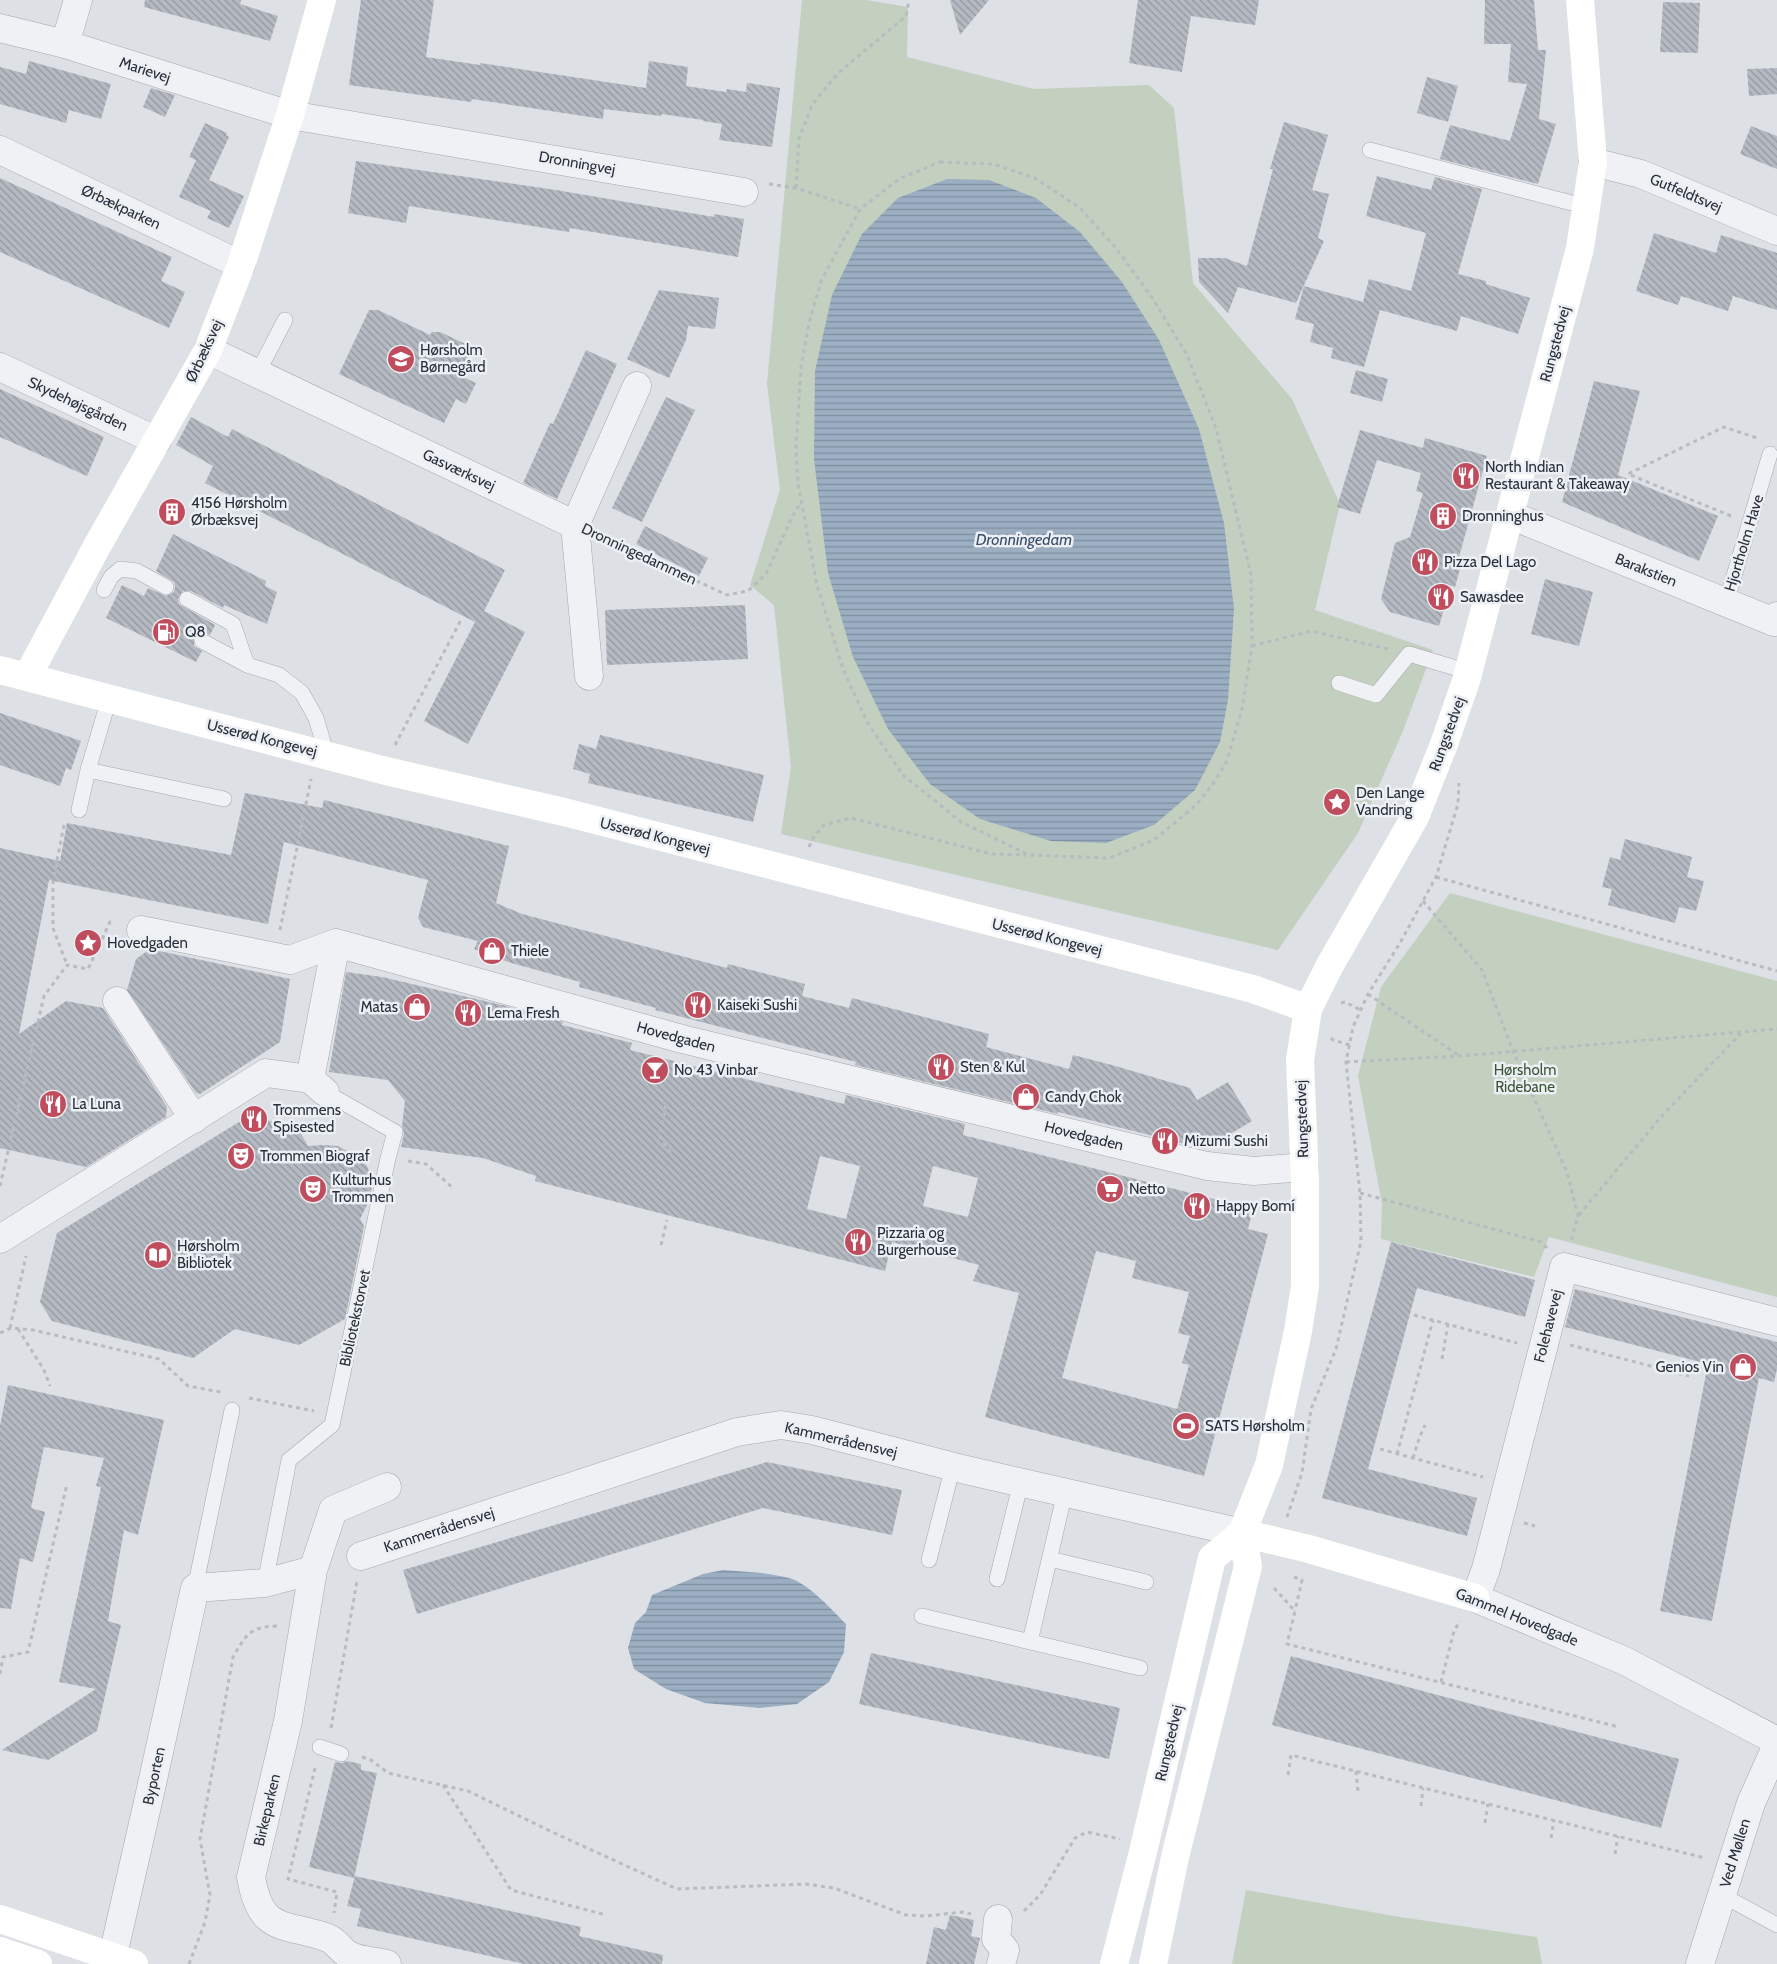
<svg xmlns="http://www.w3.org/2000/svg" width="1777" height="1964" font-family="Cabin,sans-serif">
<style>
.park{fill:#c3cfbf}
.water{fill:url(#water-rules)}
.building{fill:url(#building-back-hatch);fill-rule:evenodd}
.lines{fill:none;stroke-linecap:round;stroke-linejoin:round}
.lane-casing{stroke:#a3a7ae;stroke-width:16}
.street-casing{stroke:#a3a7ae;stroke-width:29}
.path{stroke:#b8bbc0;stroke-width:3;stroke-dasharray:4 4;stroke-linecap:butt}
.lane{stroke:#f0f1f4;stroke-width:15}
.street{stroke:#f0f1f4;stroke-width:28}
.secondary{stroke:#fff;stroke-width:28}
.labels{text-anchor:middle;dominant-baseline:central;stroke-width:5;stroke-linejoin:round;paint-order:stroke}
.street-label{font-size:15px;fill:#282f3a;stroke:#eceff3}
.poi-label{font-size:15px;fill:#282f3a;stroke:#eceff3;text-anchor:start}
.park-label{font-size:15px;fill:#3c5537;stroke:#eceff3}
.water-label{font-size:16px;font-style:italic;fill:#374d6a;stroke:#eceff3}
</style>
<defs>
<pattern id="water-rules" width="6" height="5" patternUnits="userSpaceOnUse" patternTransform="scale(1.25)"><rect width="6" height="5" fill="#9baec2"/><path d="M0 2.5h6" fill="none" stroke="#7e8e9f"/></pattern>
<pattern id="building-back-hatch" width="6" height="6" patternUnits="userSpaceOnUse" patternTransform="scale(1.25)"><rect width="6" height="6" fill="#b5bac2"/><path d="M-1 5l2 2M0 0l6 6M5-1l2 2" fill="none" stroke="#93989f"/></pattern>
</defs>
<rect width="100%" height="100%" fill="#dde0e5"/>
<!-- park -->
<path class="park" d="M802,0H866L908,7L907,57L1034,89L1149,85L1174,108L1193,283L1292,399L1340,504L1315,610L1433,650L1403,731L1358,833L1278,950L781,834L791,767L774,605L750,585L780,490L767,384Z
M1450,893L1777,981V1297L1549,1237L1534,1277L1381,1239L1382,1204L1358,1076L1381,987Z
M1246,1890L1400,1917L1537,1937L1542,1964H1232Z"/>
<!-- water -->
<path class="water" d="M947,179L989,180L1036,198L1080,232L1122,282L1159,340L1199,429L1224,523L1234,609L1228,700L1220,742L1195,790L1154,825L1106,843L1051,841L980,819L930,784L888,729L853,657L828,573L814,459L815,371L832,295L862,234L898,198Z
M723,1570C744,1572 767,1572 789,1578C808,1583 832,1610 846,1624L844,1652L829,1682L797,1704L760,1708L705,1703L666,1689L634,1669L628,1648L635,1623L646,1612L652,1595L703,1574Z"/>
<!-- building -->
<path class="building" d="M145,0H241L240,4L278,16L270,41L144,7Z
M361,0H434L426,57L480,65V63L646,88L649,61L688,67L686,86L726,92L727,89L746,92L747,83L780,88L772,147L719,140L722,124L703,121V120L662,114L661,116L604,109L603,119L472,99L471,102L349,85Z
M950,0H989L960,35Z
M1138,0H1259L1255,25L1191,16L1182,72L1129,63Z
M1485,0H1534L1538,50H1546L1539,119L1556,124L1538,184L1440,159L1450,125L1510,141L1527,84L1508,82L1511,44H1484Z
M1663,2L1700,3L1698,53L1660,52Z
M29,61L111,84L101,119L69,110L66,123L0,104V67L26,74Z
M1777,68V94L1749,96L1747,69Z
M1427,77L1458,86L1448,122L1417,113Z
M151,88L175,95L165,117L143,107Z
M1284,122L1328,135L1312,190L1329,194L1318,238L1324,241L1296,303L1238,287L1228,313L1199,282L1198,258H1225L1247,266L1273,169H1270Z
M205,123L227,133L226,135L229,137L209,180L244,196L229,228L207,218L211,211L179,197L196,160L189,157Z
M1751,126L1777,136V169L1740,154Z
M356,161L556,190L714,217V214L744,219L738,257L570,228L569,232L409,206L406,223L348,213Z
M1377,176L1431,190L1435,177L1482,189L1458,274L1486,281V284L1530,298L1518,334L1461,316L1457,331L1380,310L1364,367L1331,358L1333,348L1310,342L1314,324L1295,319L1304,286L1363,302L1369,279L1411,291L1426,233L1366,216Z
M0,178L172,257L161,281L185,292L169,328L0,252Z
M1654,233L1716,253L1721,235L1777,253V310L1733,296L1728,311L1681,296L1678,305L1636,291Z
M659,290L719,298L715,329L688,326L686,340L669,378L627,359Z
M369,310H378L430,335L432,332H440L474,348L461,376L476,383L466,404L456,399L444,423L339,374Z
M586,350L617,364L557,499L523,483L550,423L553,424Z
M1356,370L1388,379L1382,402L1350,393Z
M1594,381L1640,391L1618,475L1718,516L1699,561L1562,502Z
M0,389L104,437L87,476L0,437Z
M666,397L695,410L642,522L612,508Z
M191,417L228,437L232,429L505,570L484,611L525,632L468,744L424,721L475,622L205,483L213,466L176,445Z
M1360,430L1423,448L1425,438L1487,456L1459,557L1463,558L1455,587L1451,586L1439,626L1390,612L1381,599L1395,543L1410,537L1423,493L1416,491L1421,473L1377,460L1360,514L1337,507Z
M645,526L708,558L699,576L636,544Z
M173,534L266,581L265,586L277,592L267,624L224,605L223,608L191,591H183L178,599L179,604L215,625L210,635L201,632L194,637V646L202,651L196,662L106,618L122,585L144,596L148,588L166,596L174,592L175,587L174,582L156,571Z
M1545,579L1593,592L1579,646L1531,634Z
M745,605L748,659L607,665L605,610Z
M0,713L81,741L71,770L66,768L60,786L0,765Z
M600,735L764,775L753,822L588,783L590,774L573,769L579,744L596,749Z
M245,793L322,808L324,800L509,846L496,903L522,914L727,968L728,964L805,984L802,996L849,1008L852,998L989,1034L986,1047L1069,1069L1073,1055L1112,1065L1190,1088L1197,1100L1228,1082L1252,1121L1205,1149L1058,1112V1114L855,1065L856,1062L655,1010L656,1008L579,987L580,982L508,962L474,949L478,941L423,927L418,918L428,880L284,842L268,924L49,880L19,1034L66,1001L103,1008L167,1107L166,1117L86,1167L0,1148V848L60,861L67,823L231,855Z
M1625,839L1692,857L1687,877L1704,881L1696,911L1679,907L1675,923L1608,905L1612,889L1602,887L1610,857L1620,860Z
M150,949L290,979L280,1042L200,1094L196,1093L127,990L136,959Z
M346,972L382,977L506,1006L563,1022L562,1025L632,1043L630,1050L844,1104L846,1095L965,1124L963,1135L1253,1209L1248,1229L1268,1234L1204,1476L985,1417L1019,1293L973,1281L979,1265L892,1242L885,1271L535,1181L536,1176L483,1158L401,1147L404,1134L402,1126L405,1101L388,1080L329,1072ZM820,1156L860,1166L846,1219L807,1209ZM933,1166L978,1178L968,1217L923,1206ZM1096,1251L1136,1261L1132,1278L1189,1292L1178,1333L1190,1336L1182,1363L1189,1365L1177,1409L1062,1378Z
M249,1116L297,1127L308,1146L323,1145L338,1146L353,1154L367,1166L373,1181L369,1201L360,1219L364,1226L345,1319L299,1345L235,1329L193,1358L52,1321L40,1302L57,1233Z
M1391,1242L1535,1280L1525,1317L1417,1288L1368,1469L1477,1498L1467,1536L1322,1498Z
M1575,1289L1777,1342V1369L1774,1382L1759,1378L1712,1621L1660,1611L1708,1364L1565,1327Z
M8,1385L164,1420L138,1535L124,1530L108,1621L121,1625L97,1731L48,1760L2,1750L96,1689L59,1682L101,1487L96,1486L104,1458L44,1447L31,1508L45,1512L33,1562L20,1558L11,1609L0,1608V1426Z
M767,1462L902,1490L892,1535L763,1508L417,1614L403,1570Z
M871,1653L1120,1708L1109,1759L859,1704Z
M1291,1656L1679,1759L1661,1828L1272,1725Z
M347,1761L361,1764V1770L377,1773L354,1878L309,1867L335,1762L342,1763Z
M355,1876L581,1927L579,1936L663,1955L662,1964H524L357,1926L361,1909L347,1906Z
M950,1915L974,1920L971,1936L980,1938L974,1964H926L934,1927L946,1930Z"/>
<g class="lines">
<!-- lane casing -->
<g class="lane-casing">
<path id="lane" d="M1370,150L1587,207
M257,374L285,320
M104,590L111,577L120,569L137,571L166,587
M187,599L233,624L247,665
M1726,603L1770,454
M202,641L247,665L279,675L302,693L316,718L327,755
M1339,683L1376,695L1409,654L1469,672
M88,770L224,799
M79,810L88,770L109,699
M1050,1559L1146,1582
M929,1560L953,1466
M997,1579L1021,1482
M265,1583L289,1460L332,1425L388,1158L395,1132L325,1092
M195,1588L232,1410
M922,1616L1140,1668
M1030,1642L1065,1492
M320,1747L341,1754
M1722,1895L1777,1925"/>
</g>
<!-- street casing -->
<g class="street-casing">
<path id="street" d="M0,28L65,44L290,115L744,192
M65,44L78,0
M0,150L241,265
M1593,162L1641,174L1777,231
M208,350L575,525L637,386
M0,367L157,441
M1510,515L1774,622L1777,616
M575,525L589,676
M141,930L290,960L336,943L682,1039L1207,1166L1254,1171L1304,1167
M117,1001L194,1119
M310,1079L336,943
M0,1239L266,1073L310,1079L325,1092
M1777,1322L1564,1267L1486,1569L1475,1598L1625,1661L1777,1741
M361,1556L737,1432L781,1425L812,1430L962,1469L1242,1533
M313,1570L288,1721L251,1877C261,1935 284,1922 328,1938C336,1941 341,1951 349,1955C359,1961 376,1961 387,1964
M998,1919L996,1939L1005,1950L1001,1964
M111,1964L150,1793L195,1588L265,1583L313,1570L333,1510L387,1487
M1700,1964L1751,1803L1777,1745"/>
</g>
<!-- path -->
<path class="path" d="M940,162L993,164L1035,178L1080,208L1115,247L1151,296L1187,355L1216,428L1251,575L1252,646L1242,709L1227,761L1213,784L1196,805L1154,840L1109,858L1029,855L961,822L903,775L867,722L843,669L817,585L798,484L796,449L801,367L809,323L821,281L860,209L899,179Z
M769,184L796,188L860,209
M796,188L799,139L812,105L837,74L906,16L909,0
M1731,516L1628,474L1724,427L1757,438
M602,537L727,595L748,591L766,574L795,511L801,503
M1252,646L1311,631L1388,649
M395,745L462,618
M64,825L53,881V928L67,965
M809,847L813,838L824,825L851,818L992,854L1026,855
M1436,877L1777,971
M1423,901L1482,970L1513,1051L1567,1172L1578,1215L1571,1242
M280,930L311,779
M1368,994L1458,1055
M1341,1003L1345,1002L1361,1010
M1331,1038L1333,1040L1350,1045
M1346,1062L1459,1056L1777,1029
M668,1097L659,1136L672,1155
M408,1161L426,1164L453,1188
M0,1186L44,996L67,965L88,969L110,922L115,923
M1360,1193L1541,1242L1547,1248
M1579,1215L1661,1117L1743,1031
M661,1245L667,1220
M1414,1315L1517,1343
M10,1328L26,1256
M18,1329L44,1370L50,1386
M0,1333L11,1328L33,1330L159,1359L188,1386L221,1392
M1570,1345L1689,1376
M1442,1359L1448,1324
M249,1398L314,1411
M1380,1449L1483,1477
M1397,1454L1433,1320
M1413,1458L1420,1436L1425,1425
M1287,1517L1302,1473L1311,1409L1336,1349L1361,1241L1360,1193L1346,1062L1353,1027L1368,994L1400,943L1436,877L1458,804L1459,783
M1524,1523L1535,1526
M1294,1577L1302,1580L1295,1611
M1274,1588L1295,1611L1287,1644L1619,1727
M0,1674L3,1657L28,1652L67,1484
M1441,1682L1454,1631L1460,1621
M331,1728L357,1581
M362,1757L371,1760L388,1773L468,1791L552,1832L677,1889L806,1884L834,1888L906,1915L926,1916L962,1912L971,1914
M315,1768L288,1879L337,1892L334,1913
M1356,1771L1358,1791
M1288,1775L1291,1755L1705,1858
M443,1785L511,1890L606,1915
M1421,1806L1423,1788
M1485,1823L1488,1804
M1551,1838L1554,1820
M1615,1854L1618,1836
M1024,1911L1040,1895L1075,1838L1087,1832L1120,1839
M189,1964L205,1922L210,1895L200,1839L233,1657C246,1635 249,1627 277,1626"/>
<!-- lane -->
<use href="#lane" class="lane"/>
<!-- street -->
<use href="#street" class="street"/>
<!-- secondary -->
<path class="secondary" d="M0,670L382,770L564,812L1253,989L1308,1009
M27,677L96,548L208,350L241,265L269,179L290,115L322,0
M1242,1533L1309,1549L1475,1598
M0,1919L134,1964
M0,1951L38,1964
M1114,1964L1143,1852L1212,1558L1242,1533L1269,1465L1298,1331L1305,1286V1181L1300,1060L1308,1009L1330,965L1415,817L1444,744L1466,681L1580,248L1593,162L1580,0
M1153,1964L1175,1857L1248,1566L1242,1533"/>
</g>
<!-- icons -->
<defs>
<g id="school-disc" transform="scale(1.4375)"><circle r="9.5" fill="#bf4d5d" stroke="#eceff3"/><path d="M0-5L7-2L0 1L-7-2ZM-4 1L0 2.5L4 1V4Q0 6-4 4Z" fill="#fff"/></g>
<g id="restaurant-disc" transform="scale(1.4375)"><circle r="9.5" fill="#bf4d5d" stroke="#eceff3"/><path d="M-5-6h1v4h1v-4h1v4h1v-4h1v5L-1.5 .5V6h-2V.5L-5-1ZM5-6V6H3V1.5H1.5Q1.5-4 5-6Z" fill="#fff"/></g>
<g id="building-disc" transform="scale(1.4375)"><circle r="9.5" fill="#bf4d5d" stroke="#eceff3"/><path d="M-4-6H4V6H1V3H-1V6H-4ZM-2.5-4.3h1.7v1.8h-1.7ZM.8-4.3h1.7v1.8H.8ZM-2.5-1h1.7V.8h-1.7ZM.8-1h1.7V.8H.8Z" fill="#fff"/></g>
<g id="fuel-disc" transform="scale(1.4375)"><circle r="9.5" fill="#bf4d5d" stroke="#eceff3"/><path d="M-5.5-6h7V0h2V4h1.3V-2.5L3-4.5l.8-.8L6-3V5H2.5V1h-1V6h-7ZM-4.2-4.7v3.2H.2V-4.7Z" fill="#fff"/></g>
<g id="sight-disc" transform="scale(1.4375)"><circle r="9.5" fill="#bf4d5d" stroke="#eceff3"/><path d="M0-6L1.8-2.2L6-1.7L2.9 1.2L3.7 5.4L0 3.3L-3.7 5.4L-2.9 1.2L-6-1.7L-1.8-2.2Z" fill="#fff"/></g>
<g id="shop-disc" transform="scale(1.4375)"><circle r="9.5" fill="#bf4d5d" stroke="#eceff3"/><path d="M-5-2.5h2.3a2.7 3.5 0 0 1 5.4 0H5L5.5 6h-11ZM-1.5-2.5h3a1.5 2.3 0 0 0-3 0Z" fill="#fff"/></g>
<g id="bar-disc" transform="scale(1.4375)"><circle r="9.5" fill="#bf4d5d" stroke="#eceff3"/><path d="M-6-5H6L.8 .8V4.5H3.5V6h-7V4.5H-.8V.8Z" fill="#fff"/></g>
<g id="theatre-disc" transform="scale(1.4375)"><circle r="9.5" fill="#bf4d5d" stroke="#eceff3"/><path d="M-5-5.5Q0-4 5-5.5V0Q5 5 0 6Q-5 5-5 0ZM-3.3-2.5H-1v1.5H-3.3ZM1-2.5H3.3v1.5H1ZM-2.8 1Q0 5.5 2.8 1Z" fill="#fff"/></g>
<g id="supermarket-disc" transform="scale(1.4375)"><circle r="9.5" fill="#bf4d5d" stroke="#eceff3"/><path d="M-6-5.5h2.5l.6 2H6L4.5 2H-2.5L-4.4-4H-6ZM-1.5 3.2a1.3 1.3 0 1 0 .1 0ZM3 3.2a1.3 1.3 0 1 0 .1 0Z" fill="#fff"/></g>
<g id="library-disc" transform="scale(1.4375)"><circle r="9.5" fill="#bf4d5d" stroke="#eceff3"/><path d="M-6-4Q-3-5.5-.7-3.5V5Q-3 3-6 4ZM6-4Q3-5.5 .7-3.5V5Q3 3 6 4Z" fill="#fff"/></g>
<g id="stadium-disc" transform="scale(1.4375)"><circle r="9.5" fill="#bf4d5d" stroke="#eceff3"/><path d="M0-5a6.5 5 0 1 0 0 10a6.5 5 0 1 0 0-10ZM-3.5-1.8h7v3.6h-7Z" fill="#fff"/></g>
</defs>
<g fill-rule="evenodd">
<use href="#school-disc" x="401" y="359"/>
<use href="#restaurant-disc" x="1466" y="476"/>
<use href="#building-disc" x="172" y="512"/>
<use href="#building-disc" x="1443" y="516"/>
<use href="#restaurant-disc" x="1425" y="562"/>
<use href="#restaurant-disc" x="1441" y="597"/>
<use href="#fuel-disc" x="166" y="632"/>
<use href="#sight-disc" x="1337" y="802"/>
<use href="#sight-disc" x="88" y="943"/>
<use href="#shop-disc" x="492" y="951"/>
<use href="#restaurant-disc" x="698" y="1005"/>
<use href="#shop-disc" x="417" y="1007"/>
<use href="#restaurant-disc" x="468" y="1013"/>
<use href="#restaurant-disc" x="941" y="1067"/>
<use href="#bar-disc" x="655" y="1070"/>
<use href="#shop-disc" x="1026" y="1097"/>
<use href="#restaurant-disc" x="53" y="1104"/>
<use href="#restaurant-disc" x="254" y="1119"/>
<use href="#restaurant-disc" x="1165" y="1141"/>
<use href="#theatre-disc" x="241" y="1156"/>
<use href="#theatre-disc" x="313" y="1189"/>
<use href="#supermarket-disc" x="1110" y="1189"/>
<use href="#restaurant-disc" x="1197" y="1206"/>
<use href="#restaurant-disc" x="858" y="1242"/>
<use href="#library-disc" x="158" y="1255"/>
<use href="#shop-disc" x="1743" y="1367"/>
<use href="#stadium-disc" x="1186" y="1426"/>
</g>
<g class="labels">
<!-- street labels -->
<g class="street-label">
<text transform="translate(145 70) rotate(18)">Marievej</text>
<text transform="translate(577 163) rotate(10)">Dronningvej</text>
<text transform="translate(1686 193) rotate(23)">Gutfeldtsvej</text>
<text transform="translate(121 207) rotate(25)">Ørbækparken</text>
<text transform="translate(1555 344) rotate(-75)">Rungstedvej</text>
<text transform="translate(204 351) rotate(-65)">Ørbæksvej</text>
<text transform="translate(78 404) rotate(25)">Skydehøjsgården</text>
<text transform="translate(459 470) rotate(25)">Gasværksvej</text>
<text transform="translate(1744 543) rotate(-73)">Hjortholm Have</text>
<text transform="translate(639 554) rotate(25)">Dronningedammen</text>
<text transform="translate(1646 570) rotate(22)">Barakstien</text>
<text transform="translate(1447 734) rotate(-70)">Rungstedvej</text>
<text transform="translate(262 738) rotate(14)">Usserød Kongevej</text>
<text transform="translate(655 836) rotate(14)">Usserød Kongevej</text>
<text transform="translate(1047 937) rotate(14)">Usserød Kongevej</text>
<text transform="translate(676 1037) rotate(15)">Hovedgaden</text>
<text transform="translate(1302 1119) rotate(-92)">Rungstedvej</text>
<text transform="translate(1084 1136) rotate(14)">Hovedgaden</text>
<text transform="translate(355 1318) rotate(-78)">Bibliotekstorvet</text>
<text transform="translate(1548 1326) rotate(-76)">Folehavevej</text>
<text transform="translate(841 1440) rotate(13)">Kammerrådensvej</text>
<text transform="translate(439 1530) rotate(-18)">Kammerrådensvej</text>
<text transform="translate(1517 1617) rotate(22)">Gammel Hovedgade</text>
<text transform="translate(1169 1743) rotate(-77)">Rungstedvej</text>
<text transform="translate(154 1776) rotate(-78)">Byporten</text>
<text transform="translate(267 1810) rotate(-77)">Birkeparken</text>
<text transform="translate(1735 1853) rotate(-73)">Ved Møllen</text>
</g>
<!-- poi labels -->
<g class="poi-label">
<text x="420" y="350">Hørsholm<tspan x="420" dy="17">Børnegård</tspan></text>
<text x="1485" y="467">North Indian<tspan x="1485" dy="17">Restaurant &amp; Takeaway</tspan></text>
<text x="191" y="503">4156 Hørsholm<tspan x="191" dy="17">Ørbæksvej</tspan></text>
<text x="1462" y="516">Dronninghus</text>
<text x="1444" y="562">Pizza Del Lago</text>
<text x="1460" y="597">Sawasdee</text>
<text x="185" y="632">Q8</text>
<text x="1356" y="793">Den Lange<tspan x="1356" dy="17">Vandring</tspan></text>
<text x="107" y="943">Hovedgaden</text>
<text x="511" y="951">Thiele</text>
<text x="717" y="1005">Kaiseki Sushi</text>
<text x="398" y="1007" text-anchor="end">Matas</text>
<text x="487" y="1013">Lema Fresh</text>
<text x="960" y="1067">Sten &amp; Kul</text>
<text x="674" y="1070">No 43 Vinbar</text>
<text x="1045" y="1097">Candy Chok</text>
<text x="72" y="1104">La Luna</text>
<text x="273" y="1110">Trommens<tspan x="273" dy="17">Spisested</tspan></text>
<text x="1184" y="1141">Mizumi Sushi</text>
<text x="260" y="1156">Trommen Biograf</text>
<text x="332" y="1180">Kulturhus<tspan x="332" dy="17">Trommen</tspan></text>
<text x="1129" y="1189">Netto</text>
<text x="1216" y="1206">Happy Bomí</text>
<text x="877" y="1233">Pizzaria og<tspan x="877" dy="17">Burgerhouse</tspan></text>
<text x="177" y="1246">Hørsholm<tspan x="177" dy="17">Bibliotek</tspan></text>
<text x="1724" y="1367" text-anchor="end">Genios Vin</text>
<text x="1205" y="1426">SATS Hørsholm</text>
</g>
<!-- park labels -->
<g class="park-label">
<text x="1525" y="1070">Hørsholm<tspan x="1525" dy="17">Ridebane</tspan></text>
</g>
<!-- water labels -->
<g class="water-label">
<text x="1024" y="539">Dronningedam</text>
</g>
</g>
</svg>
